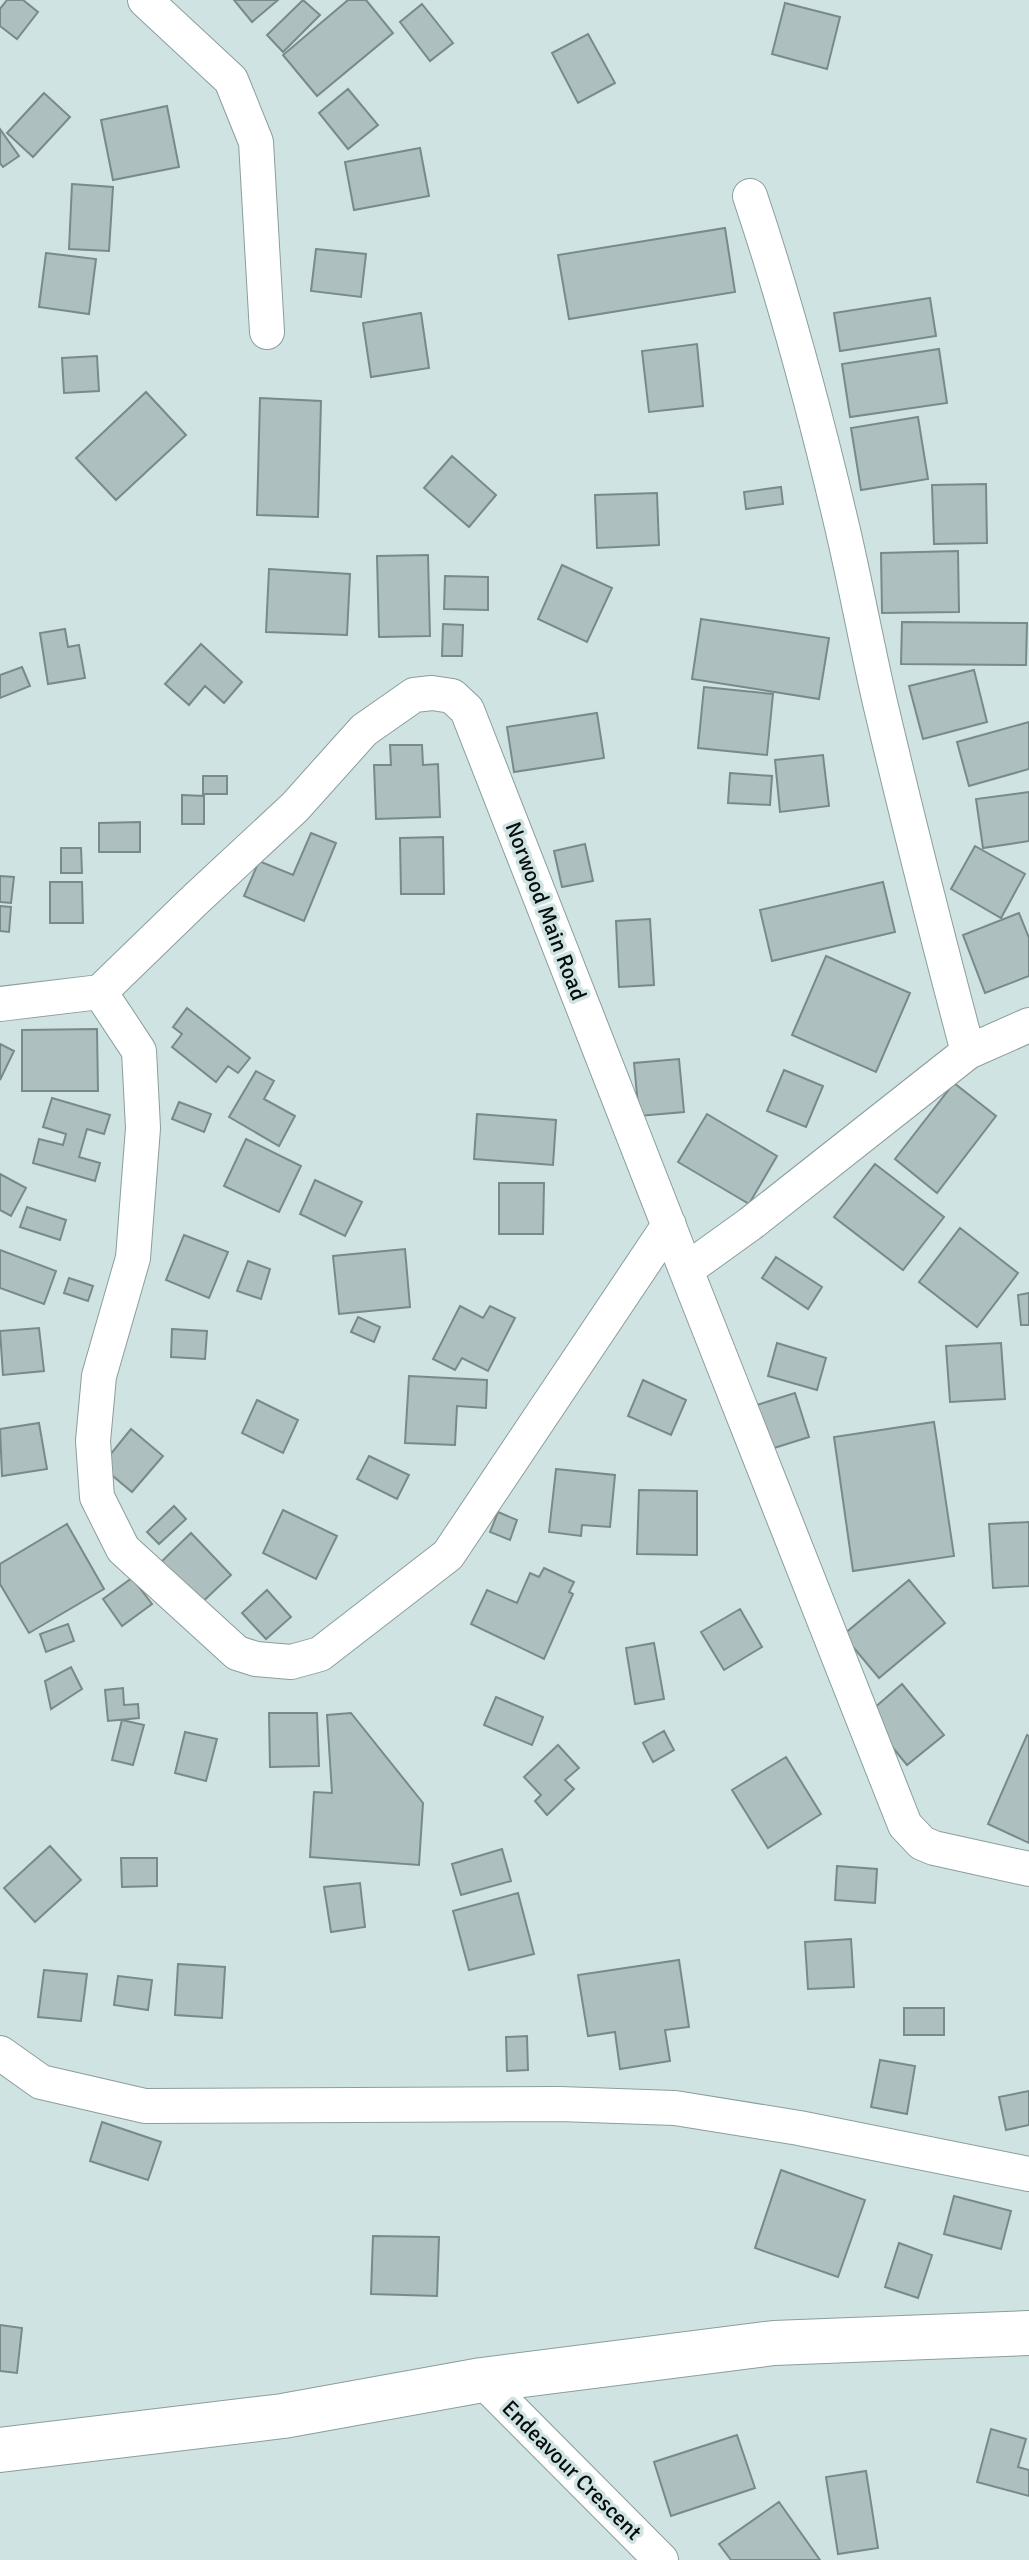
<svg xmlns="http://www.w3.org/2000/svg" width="1029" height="2560" font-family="Signika,sans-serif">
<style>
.building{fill:#adbfbf;stroke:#788a8a;stroke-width:2}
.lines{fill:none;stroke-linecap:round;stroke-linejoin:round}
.street-casing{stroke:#8b9d9d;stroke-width:36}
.secondary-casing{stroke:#8b9d9d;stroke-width:46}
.street{stroke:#fff;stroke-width:34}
.secondary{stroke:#fff;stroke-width:44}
.labels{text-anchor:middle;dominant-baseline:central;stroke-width:7;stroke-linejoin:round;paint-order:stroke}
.street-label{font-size:22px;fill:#070d0d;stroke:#d0e3e3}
</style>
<rect width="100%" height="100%" fill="#d0e3e3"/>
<!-- building -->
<path class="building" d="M7,0H23L38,12L17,39L0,26V9Z
M234,0H278L252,22Z
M303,0L320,15L283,52L267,35Z
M348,0H366L393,33L317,96L283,55Z
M785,3L840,17L827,69L772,54Z
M422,4L453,43L430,61L400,22Z
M588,34L615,83L578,103L552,53Z
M348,89L378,125L348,149L319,113Z
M44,93L70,117L33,157L7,133Z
M167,106L179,167L113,180L101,120Z
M0,129L19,156L3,167L0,163Z
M420,148L429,196L354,210L345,162Z
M72,184L113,187L109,251L69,249Z
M725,228L735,292L569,319L558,255Z
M316,249L366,254L361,297L311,291Z
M46,253L96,259L89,314L39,307Z
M930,298L936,336L840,351L834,313Z
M421,313L429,368L371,377L363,323Z
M697,344L703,406L649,412L642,351Z
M939,349L947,403L850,417L842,364Z
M97,356L99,391L64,393L62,358Z
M146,392L186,435L116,500L76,458Z
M260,398L321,401L318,517L257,515Z
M918,417L928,479L861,490L851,428Z
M452,456L496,495L469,527L424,488Z
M986,484L987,543L934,544L932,485Z
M781,487L783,504L746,509L744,492Z
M657,493L659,545L597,548L595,495Z
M958,551L959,612L882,613L881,553Z
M428,555L430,636L379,637L377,556Z
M562,565L612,588L587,642L538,619Z
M269,569L350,574L347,635L266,632Z
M445,576L488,577V610L444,609Z
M701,619L829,638L819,699L692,679Z
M902,622L1027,623L1026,665L901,664Z
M443,624L463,625L462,656H442Z
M65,629L68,647L79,645L85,678L48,684L40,633Z
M201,644L242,682L224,703L205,686L189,705L165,684Z
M22,667L30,686L0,698V675Z
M974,670L987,722L923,739L909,686Z
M704,687L773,694L767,755L698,748Z
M597,713L604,758L514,772L507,727Z
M1029,722V769L969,786L957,742Z
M390,745H422L423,765L438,764L440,817L376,819L374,765H391Z
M823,755L829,806L780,812L775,760Z
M730,773L772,776L770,805L728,803Z
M203,776H227V794H203Z
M1029,792V841L983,848L976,799Z
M182,795L204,796V824H182Z
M140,822V852H99V823Z
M311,833L336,843L304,921L244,896L259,861L293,875Z
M443,837L444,894H401L400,838Z
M585,844L593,881L562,887L554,851Z
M975,846L1025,874L1001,918L951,889Z
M61,848H81L82,873H61Z
M0,876L14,877L11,903L0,902Z
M50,882H82L83,923H50Z
M883,882L895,932L772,961L760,910Z
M0,906L11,907L9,932L0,931Z
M1019,913L1029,938V976L985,993L963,935Z
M650,919L654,985L619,987L616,921Z
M826,956L910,993L876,1072L792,1035Z
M187,1008L250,1058L238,1073L228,1066L216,1082L172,1047L182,1034L173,1027Z
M97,1029L98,1091H22V1030Z
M0,1044L14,1051L0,1080Z
M679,1059L684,1112L639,1116L634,1063Z
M784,1070L823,1086L806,1127L767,1111Z
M256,1071L274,1081L264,1099L295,1116L279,1146L229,1117Z
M954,1083L996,1116L937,1193L895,1159Z
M52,1098L110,1115L104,1134L87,1129L79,1157L100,1163L95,1181L33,1163L39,1139L63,1145L66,1134L43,1127Z
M179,1102L211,1114L204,1132L172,1119Z
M477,1114L556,1120L553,1165L474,1159Z
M707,1114L777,1156L749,1204L678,1162Z
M246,1139L301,1166L279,1212L224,1186Z
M875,1164L944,1217L903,1270L834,1217Z
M0,1174L26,1188L11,1216L0,1210Z
M315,1180L362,1202L345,1236L300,1214Z
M499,1183H544L543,1234H499Z
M27,1207L66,1220L60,1240L20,1227Z
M960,1228L1018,1273L977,1327L919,1282Z
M184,1235L228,1252L209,1298L166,1280Z
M405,1249L410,1307L339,1314L333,1256Z
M0,1250L56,1271L44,1304L0,1288Z
M776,1257L822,1287L808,1309L762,1278Z
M248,1261L270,1269L261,1299L237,1291Z
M69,1278L93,1286L88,1301L64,1293Z
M1029,1293V1325H1021L1018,1295Z
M460,1306L483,1318L490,1306L515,1318L488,1371L462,1358L455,1370L433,1359Z
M358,1317L380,1327L374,1342L351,1332Z
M39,1328L44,1371L3,1375L0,1331Z
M172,1329L207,1331L205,1359L171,1357Z
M777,1343L826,1358L817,1390L768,1376Z
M1001,1343L1005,1399L950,1402L946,1346Z
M409,1376L487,1380L486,1408L457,1406L455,1445L405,1443Z
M643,1380L686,1400L671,1435L628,1416Z
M795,1393L809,1437L771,1449L757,1405Z
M257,1400L298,1420L283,1453L242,1433Z
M934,1422L954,1556L853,1571L834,1437Z
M39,1423L47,1469L2,1476L0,1429Z
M131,1429L163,1456L132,1492L101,1466Z
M369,1456L409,1475L397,1499L357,1479Z
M556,1469L615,1475L610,1527L582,1525L581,1536L549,1532Z
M639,1490L697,1491V1555L637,1554Z
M174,1506L186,1519L159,1544L147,1532Z
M283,1510L337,1536L316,1579L263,1553Z
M498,1512L517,1520L510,1540L490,1532Z
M1029,1522V1586L993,1588L989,1524Z
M67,1524L104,1589L29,1633L0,1584V1564Z
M191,1533L231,1575L197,1607L158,1565Z
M544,1568L574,1582L569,1592L573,1594L544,1659L471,1624L487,1590L517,1603L530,1573L539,1577Z
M132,1578L152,1604L122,1626L103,1599Z
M909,1580L945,1623L879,1678L843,1635Z
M267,1590L291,1617L266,1639L242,1613Z
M740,1609L762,1647L724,1670L701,1632Z
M68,1624L74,1641L46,1652L40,1634Z
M654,1643L664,1699L635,1704L626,1648Z
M71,1667L82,1689L51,1709L45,1681Z
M902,1684L944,1735L907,1765L866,1715Z
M123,1688L124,1705L138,1704L139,1718L108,1721L105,1690Z
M496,1697L543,1717L532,1745L484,1725Z
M269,1713H317L319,1766L270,1767Z
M351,1713L423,1803L419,1865L310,1857L314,1792L332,1793L327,1715Z
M122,1720L144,1725L133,1765L112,1760Z
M664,1731L674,1750L653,1762L643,1743Z
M185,1732L217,1739L206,1781L175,1773Z
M1027,1735L1029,1736V1843L988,1824Z
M558,1745L579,1768L565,1780L574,1789L547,1815L535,1801L541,1795L524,1777Z
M786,1757L821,1814L768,1848L732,1790Z
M50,1846L81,1880L35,1922L4,1888Z
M502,1849L511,1881L461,1895L452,1864Z
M121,1858H157V1886L122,1887Z
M837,1866L877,1869L875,1903L835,1900Z
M360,1883L365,1927L331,1932L324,1887Z
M518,1893L534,1954L469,1970L453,1911Z
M851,1939L854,1987L808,1989L805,1942Z
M679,1960L689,2027L665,2030L670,2061L620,2069L615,2032L588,2036L578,1975Z
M178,1964L225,1967L222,2018L175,2015Z
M44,1970L87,1974L81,2021L38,2017Z
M118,1976L152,1980L148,2010L114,2005Z
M904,2008H944V2035H904Z
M527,2036L528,2070L507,2071L506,2037Z
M880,2060L915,2066L907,2114L871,2107Z
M1029,2091V2125L1006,2130L999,2097Z
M102,2122L161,2142L148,2180L90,2161Z
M781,2170L865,2200L838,2277L755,2248Z
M954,2196L1011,2211L1001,2249L944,2234Z
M373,2236L439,2237L437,2296L371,2294Z
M899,2243L932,2255L918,2298L885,2287Z
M0,2325L22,2328L17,2373L0,2371Z
M991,2429L1026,2439L1018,2467L1029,2470V2496L977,2482Z
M737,2435L755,2488L671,2516L654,2462Z
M866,2471L878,2548L838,2554L826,2477Z
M779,2502L820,2560H731L719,2544Z"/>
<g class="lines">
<!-- street casing -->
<g class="street-casing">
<path id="street" d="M145,0L231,80L256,142L267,332
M750,196C786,303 815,412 841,522C856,585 867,648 882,711C909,825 938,939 968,1052
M100,992L139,1051L143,1128L133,1258L99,1376L93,1441L97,1497L123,1549L237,1653L256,1659L291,1662L320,1654L448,1555L669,1225
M0,1004L100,992L196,899L295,807L364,730L414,695L432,693L452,696L467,710L686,1270L750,1224L968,1052L1029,1025
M686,1270L905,1825L922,1843L934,1848L1029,1869
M0,2053L41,2082L145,2106L559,2104L675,2108L799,2128L1029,2174
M482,2380L661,2560"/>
</g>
<!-- secondary casing -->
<g class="secondary-casing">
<path id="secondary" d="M0,2450L283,2416L482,2380L774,2343L1029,2333"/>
</g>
<!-- street -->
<use href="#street" class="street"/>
<!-- secondary -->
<use href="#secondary" class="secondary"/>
</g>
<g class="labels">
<!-- street labels -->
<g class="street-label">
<text transform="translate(546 911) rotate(69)">Norwood Main Road</text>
<text transform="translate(572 2470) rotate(45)">Endeavour Crescent</text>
</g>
</g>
</svg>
